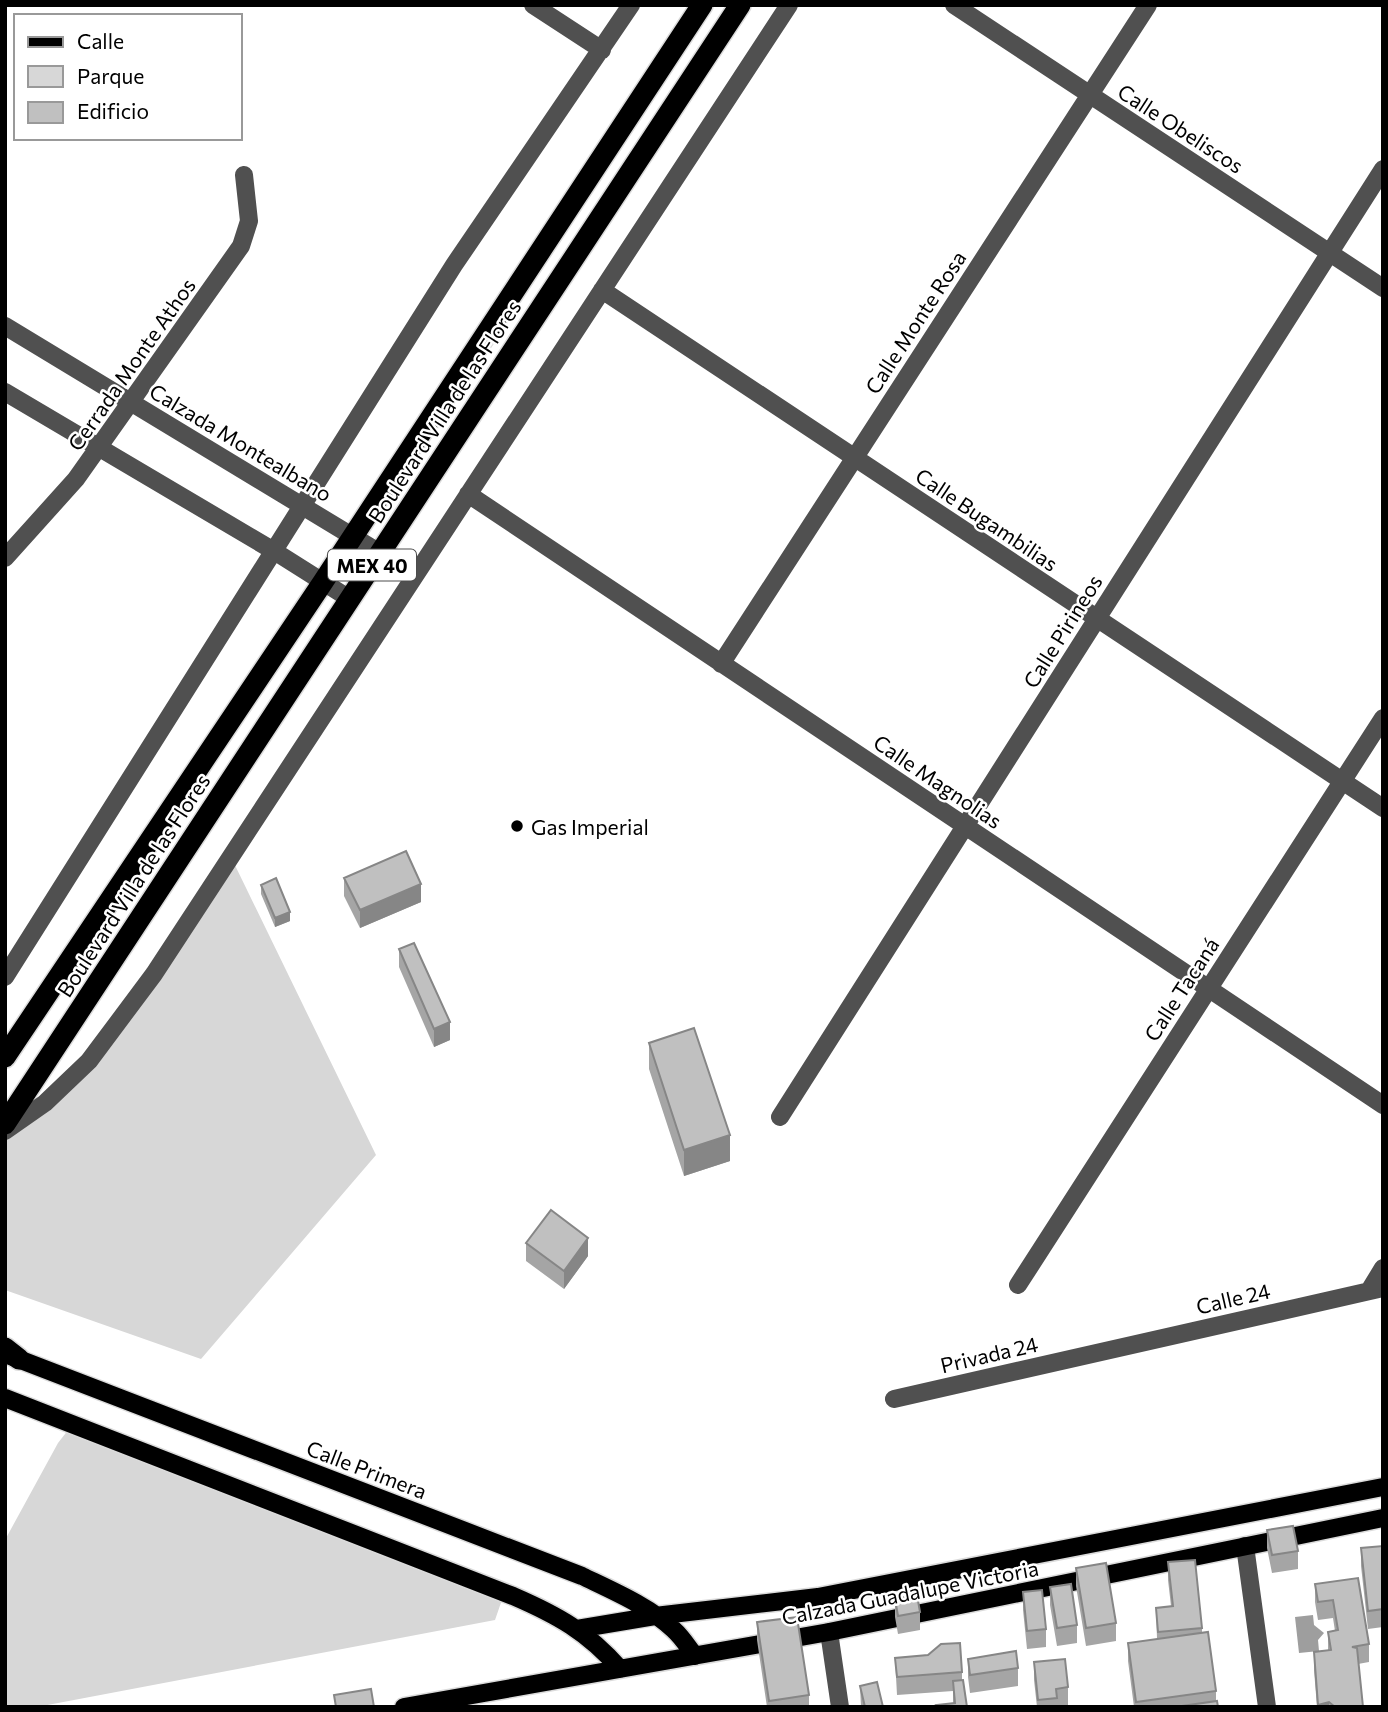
<svg xmlns="http://www.w3.org/2000/svg" width="1388" height="1712" font-family="Commissioner,sans-serif">
<style>
.green{fill:#d7d7d7}
.water{fill:#9e9e9e}
.lines{fill:none;stroke-linecap:round;stroke-linejoin:round}
.major-casing{stroke:#dbdbdb;stroke-width:21}
.highway-casing{stroke:#dbdbdb;stroke-width:24}
.minor{stroke:#505050;stroke-width:18}
.major{stroke:#000;stroke-width:18}
.highway{stroke:#000;stroke-width:21}
.wall{fill:#a5a5a5}
.shaded-wall{fill:#868686}
.building{fill:#c0c0c0;stroke:#868686;stroke-width:2}
.poi-dot{fill:#000;stroke:#fff;stroke-width:2.5}
.labels{text-anchor:middle;dominant-baseline:central;stroke-width:5;stroke-linejoin:round;paint-order:stroke}
.shield{fill:#fff;stroke:#4c4c4c;stroke-width:2}
.shield-label{font-size:19px;font-weight:bold;fill:#000}
.street-label{font-size:21px;fill:#000;stroke:#fff}
.poi-label{font-size:21px;fill:#000;stroke:#fff;text-anchor:start}
</style>
<rect width="100%" height="100%" fill="#fff"/>
<!-- green -->
<path class="green" d="M231,857L376,1155L201,1359L5,1290V1136L69,1090Z
M72,1425L505,1591L495,1620L37,1707H5V1540L58,1443Z"/>
<!-- water -->
<path class="water" d="M1313,1615L1314,1625L1324,1633L1318,1640L1319,1651L1299,1653L1295,1617Z"/>
<g class="lines">
<!-- major casing -->
<g class="major-casing">
<path id="major" d="M8,1355L582,1576C611,1590 651,1607 674,1630C682,1637 688,1647 695,1656
M5,1398L513,1596C557,1615 588,1632 620,1669
M577,1629L655,1616L818,1597L1383,1487
M404,1707L829,1632L1383,1518"/>
</g>
<!-- highway casing -->
<g class="highway-casing">
<path id="highway" d="M5,1057L323,582L702,5
M5,1124L740,5
M5,1348L19,1359"/>
</g>
<!-- minor -->
<path class="minor" d="M533,5L602,50
M954,5L1383,288
M602,290L1383,808
M5,326L380,553
M5,392L274,551L350,599
M468,494L1383,1105
M5,558L76,479L241,246L249,221L244,175
M721,664L1148,5
M5,977L454,265L631,5
M780,1117L1383,169
M5,1131L45,1103L89,1061L154,974L789,5
M1018,1285L1383,718
M1369,1291L1383,1268
M894,1399L1383,1288
M1245,1546L1267,1707
M829,1632L840,1707"/>
<!-- major -->
<use href="#major" class="major"/>
<!-- highway -->
<use href="#highway" class="highway"/>
</g>
<!-- wall -->
<path class="wall" d="M344,878L421,902L360,928L344,896Z
M261,885L290,921L275,927L261,894Z
M399,949L450,1040L434,1047L399,967Z
M649,1043L730,1161L684,1176L649,1069Z
M526,1243L588,1256L564,1289L526,1261Z
M1267,1530L1298,1551V1569L1272,1573L1267,1548Z
M1383,1546V1627L1368,1629L1361,1566V1548Z
M1168,1562L1202,1628V1633L1216,1691V1701L1218,1707H1134L1128,1661V1643L1157,1639L1156,1608L1171,1606L1168,1580Z
M1076,1568L1116,1623V1641L1086,1646L1076,1586Z
M1358,1578L1369,1644V1662L1358,1664L1363,1707H1317L1314,1670V1652L1328,1651V1632L1335,1631L1333,1618L1318,1620L1315,1602V1584Z
M1050,1587L1077,1625V1643L1057,1646L1050,1605Z
M1023,1592L1046,1629V1647L1027,1649L1023,1610Z
M895,1599L920,1612V1630L898,1634L895,1617Z
M757,1622L809,1695V1707H767L757,1640Z
M895,1658L962,1672V1680L967,1707L953,1703V1691L897,1695Z
M968,1659L1018,1668V1686L970,1693L968,1677Z
M1034,1662L1068,1687V1705L1057,1707H1037L1034,1680Z
M860,1686L883,1707H861Z"/>
<!-- shaded-wall -->
<path class="shaded-wall" d="M421,884V902L360,928V910Z
M290,912V921L275,927V918Z
M450,1022V1040L434,1047V1029Z
M730,1135V1161L684,1176V1150Z
M588,1238V1256L564,1289V1271Z
M1329,1702V1707H1318V1705Z"/>
<!-- building -->
<path class="building" d="M406,851L421,884L360,910L344,878Z
M276,878L290,912L275,918L261,885Z
M414,943L450,1022L434,1029L399,949Z
M694,1028L730,1135L684,1150L649,1043Z
M551,1210L588,1238L564,1271L526,1243Z
M1293,1526L1298,1551L1272,1555L1267,1530Z
M1383,1546V1609L1368,1611L1361,1548Z
M1195,1560L1202,1628L1158,1632L1156,1608L1173,1606L1168,1562Z
M1106,1563L1116,1623L1086,1628L1076,1568Z
M1358,1578L1369,1644L1352,1647L1357,1648L1363,1707H1335L1329,1702L1318,1705L1314,1652L1331,1650L1328,1632L1338,1630L1333,1600L1318,1602L1315,1584Z
M1071,1584L1077,1625L1057,1628L1050,1587Z
M1042,1590L1046,1629L1027,1631L1023,1592Z
M917,1595L920,1612L898,1616L895,1599Z
M797,1617L809,1695L769,1701L757,1622Z
M1208,1632L1216,1691L1136,1702L1128,1643Z
M960,1643L962,1672L897,1677L895,1658L928,1655L941,1644Z
M1016,1651L1018,1668L970,1675L968,1659Z
M1065,1659L1068,1687L1056,1689L1057,1698L1038,1700L1034,1662Z
M963,1680L967,1707H937L936,1705L955,1703L953,1681Z
M877,1682L883,1707H865L860,1686Z
M371,1689L374,1707H336L334,1695Z
M1217,1701L1218,1707H1175Z"/>
<!-- markers -->
<circle class="poi-dot" cx="517" cy="826" r="7"/>
<g class="labels">
<!-- shield labels -->
<rect class="shield" x="328" y="549.5" width="88" height="31" rx="5"/>
<g class="shield-label">
<text x="372" y="565">MEX 40</text>
</g>
<!-- street labels -->
<g class="street-label">
<text transform="translate(1181 128) rotate(33)">Calle Obeliscos</text>
<text transform="translate(915 322) rotate(-57)">Calle Monte Rosa</text>
<text transform="translate(131 364) rotate(-55)">Cerrada Monte Athos</text>
<text transform="translate(444 411) rotate(-57)">Boulevard Villa de las Flores</text>
<text transform="translate(241 442) rotate(31)">Calzada Montealbano</text>
<text transform="translate(987 519) rotate(34)">Calle Bugambilias</text>
<text transform="translate(1062 631) rotate(-58)">Calle Pirineos</text>
<text transform="translate(938 781) rotate(34)">Calle Magnolias</text>
<text transform="translate(133 885) rotate(-57)">Boulevard Villa de las Flores</text>
<text transform="translate(1181 989) rotate(-57)">Calle Tacaná</text>
<text transform="translate(1233 1298) rotate(-13)">Calle 24</text>
<text transform="translate(989 1354) rotate(-13)">Privada 24</text>
<text transform="translate(367 1469) rotate(21)">Calle Primera</text>
<text transform="translate(910 1592) rotate(-11)">Calzada Guadalupe Victoria</text>
</g>
<!-- poi labels -->
<g class="poi-label">
<text x="531" y="826">Gas Imperial</text>
</g>
</g>
<!-- border -->
<rect width="1388" height="1712" fill="none" stroke="#000000" stroke-width="14"/>
<!-- legend -->
<rect x="14" y="14" width="228" height="126" fill="#ffffff" stroke="#999999" stroke-width="2"/>
<rect x="28" y="37" width="35" height="10" fill="#000000" stroke="#999999" stroke-width="2"/>
<text x="77" y="49" font-size="21" fill="#000000">Calle</text>
<rect x="28" y="66" width="35" height="21" fill="#d7d7d7" stroke="#999999" stroke-width="2"/>
<text x="77" y="84" font-size="21" fill="#000000">Parque</text>
<rect x="28" y="102" width="35" height="21" fill="#c0c0c0" stroke="#999999" stroke-width="2"/>
<text x="77" y="119" font-size="21" fill="#000000">Edificio</text>
</svg>
